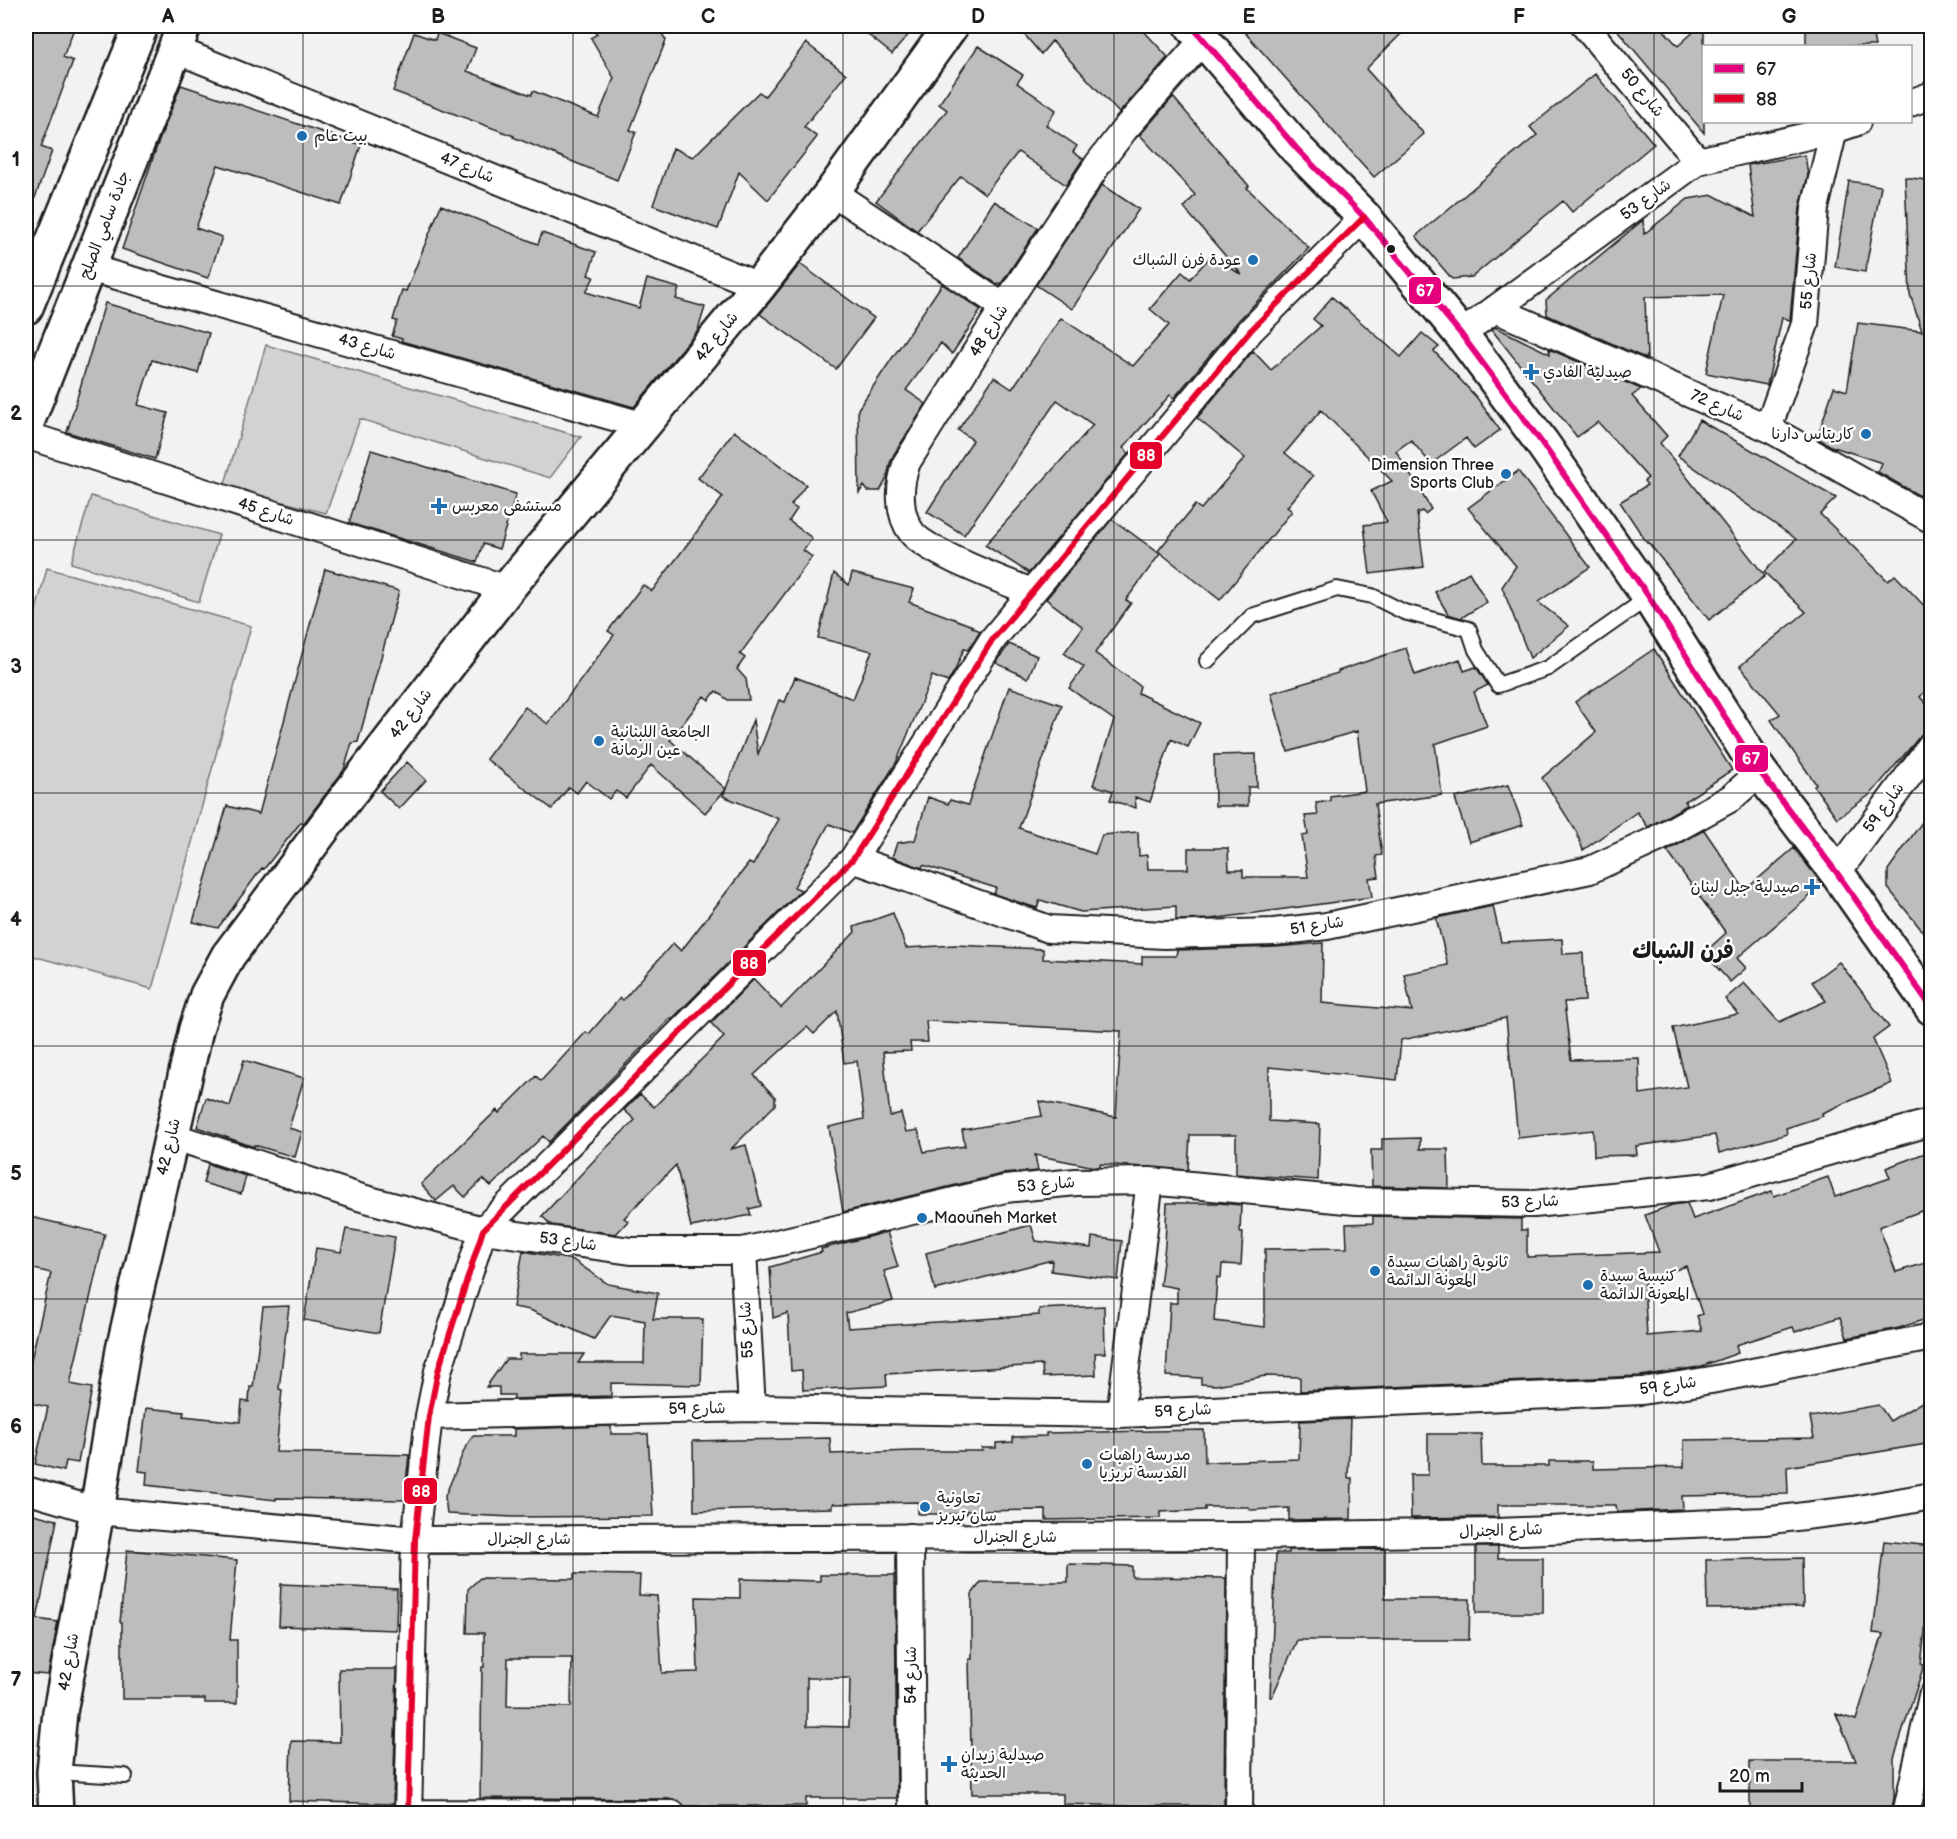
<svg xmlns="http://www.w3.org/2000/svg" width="1957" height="1839" font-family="'Balsamiq Sans','Playpen Sans Arabic',sans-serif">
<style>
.green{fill:#d2d2d2;stroke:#777;stroke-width:1.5}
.building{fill:#bdbdbd;stroke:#1c1c1c;stroke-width:1.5;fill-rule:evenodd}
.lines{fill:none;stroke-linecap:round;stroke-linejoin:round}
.service-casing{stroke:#1c1c1c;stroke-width:18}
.minor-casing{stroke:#1c1c1c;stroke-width:30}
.tertiary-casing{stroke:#1c1c1c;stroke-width:38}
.secondary-casing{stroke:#1c1c1c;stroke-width:38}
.trunk-casing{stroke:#1c1c1c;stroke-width:38}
.service{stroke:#fff;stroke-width:14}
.minor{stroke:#fff;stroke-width:26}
.tertiary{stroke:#fff;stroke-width:33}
.secondary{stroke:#fff;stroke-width:33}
.trunk{stroke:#fff;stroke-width:33}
.bus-1-casing{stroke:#fff;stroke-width:10}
.bus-2-casing{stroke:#fff;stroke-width:10}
.bus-1{stroke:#e5007d;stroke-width:6}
.bus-2{stroke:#e4002b;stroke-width:6}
.grid{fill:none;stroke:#1c1c1c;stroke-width:1.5;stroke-opacity:0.55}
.poi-dot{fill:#1f6fb2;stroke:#fff;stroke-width:2}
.bus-dot{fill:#1c1c1c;stroke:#fff;stroke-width:2}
.labels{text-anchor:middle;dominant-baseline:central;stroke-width:5;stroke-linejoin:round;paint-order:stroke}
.street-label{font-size:16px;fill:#1c1c1c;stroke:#fff}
.poi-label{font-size:16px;fill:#1c1c1c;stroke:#fff;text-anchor:start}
.district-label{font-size:22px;font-weight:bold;fill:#1c1c1c;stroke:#fff}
.line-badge{stroke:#fff;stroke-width:2}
.badge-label{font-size:16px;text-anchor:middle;font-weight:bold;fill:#fff}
.neatline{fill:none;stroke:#1c1c1c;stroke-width:2}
.grid-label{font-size:20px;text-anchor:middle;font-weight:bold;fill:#1c1c1c}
</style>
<rect width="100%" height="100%" fill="#f2f2f2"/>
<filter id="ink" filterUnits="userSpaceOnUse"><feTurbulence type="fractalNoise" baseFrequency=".0167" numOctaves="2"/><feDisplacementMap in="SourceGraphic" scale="12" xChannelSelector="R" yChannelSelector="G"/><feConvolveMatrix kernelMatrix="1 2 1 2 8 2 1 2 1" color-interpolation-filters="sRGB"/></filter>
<g filter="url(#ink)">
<!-- green -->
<path class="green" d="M266,345L581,437L550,478L360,419L326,513L224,487Z
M91,496L219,535L199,602L71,563Z
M47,568L251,626L152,989L26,954V649Z"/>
<!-- building -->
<path class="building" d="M26,26H75L63,57L73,61L41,147L52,151L28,217L26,216Z
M592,26H657L666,40L630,130L636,132L617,180L513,137L514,136L393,91L414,33L435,40L437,33L476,48L467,71L531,95L533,91L598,117L614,78L591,38L597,34Z
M857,26H916L892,54Z
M1017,26H1139L1168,57L1119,113L1052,41L1041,54Z
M1239,26H1409L1366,69L1424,134L1374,177Z
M1614,26H1660L1678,46L1700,26H1704V133Z
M1806,26H1871L1875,46H1806Z
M806,43L846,74L804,127L817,137L768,200L739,172L718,229L653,205L673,148L693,157L759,92L765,96Z
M978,46L1023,75L1017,83L1056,110L1046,125L1077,146L1073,152L1083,159L1066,185L1018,152L985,194L961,176L917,231L876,201L947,110L939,104Z
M1595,74L1654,144L1572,212L1563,201L1472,277L1452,279L1416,236L1537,135L1530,127Z
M181,85L361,145L341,205L218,165L196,228L222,237L208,278L122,249L157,146Z
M1173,97L1249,186L1247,188L1309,248L1239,320L1174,398L1170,395L1123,448L1129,453L1029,573L985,545L1093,425L1057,400L964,535L927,512L973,440L958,430L994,377L1012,389L1061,318L1133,366L1169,325L1150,309L1182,272L1190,279L1211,256L1242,275L1184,208L1195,195L1140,135Z
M1805,155L1808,175L1800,207L1790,320L1782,318L1767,385L1706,373L1723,295L1645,297L1647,359L1547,315L1546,300L1643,220L1644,234L1688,199L1713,195L1755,217L1748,165Z
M1905,177L1932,181V503L1878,472L1882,463L1831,446L1817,438L1834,387L1847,391L1858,323L1922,331L1910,294Z
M1849,181L1881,186L1865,272L1835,267Z
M1102,185L1139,209L1072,309L1036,285Z
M994,201L1038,228L1001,284L998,283L997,284L958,258Z
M441,205L538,244L542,233L596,252L588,275L594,277L586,292L639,308L647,279L679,288L676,299L705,307L698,330L634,407L401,341L402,339L392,336L397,321L393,320L402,290L406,291Z
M800,264L874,318L836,369L760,314Z
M942,284L981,310L952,354L941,343L906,390L926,404L894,454L890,463L887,478L880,491H868L864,486L859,493L858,409Z
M1332,297L1401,357L1422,333L1439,347L1434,351L1477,398L1500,430L1474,449L1466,438L1431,464L1411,440L1396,451L1431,509L1425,514L1422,511L1417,513L1424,567L1370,574L1364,525L1387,522L1371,491L1392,481L1321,410L1285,453L1313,476L1287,507L1292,511L1220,600L1158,551L1195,505L1201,509L1245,458L1197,418L1253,351L1271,370L1321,326L1313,319Z
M105,303L209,333L198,373L152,360L138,405L168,413L155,459L67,432Z
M1495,327L1550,354L1549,349L1641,389L1632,396L1667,436L1660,443L1765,576L1709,620L1648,542L1647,543L1620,502L1647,485L1644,481L1648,478L1598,422L1577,437L1492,330Z
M1699,420L1836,498L1820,514L1888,581L1895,575L1932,614V683L1920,697L1932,710V722L1871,794L1837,818L1814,786L1816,784L1771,720L1780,714L1740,666L1806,612L1764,572L1796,539L1678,456Z
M734,431L806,485L791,505L797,509L789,521L812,538L803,550L812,557L740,654L745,658L737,669L746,679L749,700H728L716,691L709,700L704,696L670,740L726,789L705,813L651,765L626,798L616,791L609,799L586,781L577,793L569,787L552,809L486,759L525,707L548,724L614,635L608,631L643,585L652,591L723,497L698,478Z
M371,450L516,494L499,549L483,544L477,562L349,523Z
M1518,471L1590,567L1538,602L1569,626L1530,658L1502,587L1516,566L1468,508Z
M1112,519L1160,554L1126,600L1131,603L1095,653L1140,686L1138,693L1200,723L1188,747L1171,739L1150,802L1135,797L1136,808L1110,800L1113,791L1093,785L1114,720L1069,688L1084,667L1064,653L1083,627L1046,599Z
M325,569L399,591L358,742L352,743L344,770L304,823L301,822L264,869L262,868L218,928L193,922L227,806L259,814Z
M1469,572L1487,602L1461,618L1448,614L1435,592Z
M834,573L849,585L852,573L914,589L909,602L973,626L972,627L980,631L968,650L964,649L955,670L948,682L932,676L896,763L852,833L829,824L794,887L801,890L672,1019L671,1018L549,1142L543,1136L491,1186L483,1179L465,1197L454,1186L436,1201L421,1184L497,1110L499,1113L536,1076L541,1081L586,1032L589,1034L620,998L623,1000L673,943L681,951L749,863L753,865L779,819L723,796L753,720L758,754L779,700L785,702L795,677L853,699L872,651L818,638Z
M1009,644L1037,656L1028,678L996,663Z
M1406,648L1415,675L1460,659L1464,671L1476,667L1488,685L1474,692L1487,726L1435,744L1442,795L1375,804L1382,855L1376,856L1379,877L1369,878L1372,897L1211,919L1176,920V906L1081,912L1040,900L1037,908L1024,904L994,894L996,888L923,865L922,868L892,857L897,843L915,840L928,797L948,804L950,800L968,805L1009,687L1062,705L1019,828L1095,854L1102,835L1138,832L1139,856L1147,855L1148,869H1188V848H1228L1229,870H1243V877H1308L1302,836L1308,835L1305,816L1318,815L1316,803L1330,801V796L1365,791L1357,731L1288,752L1271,693L1338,673V671Z
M1654,649L1732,770L1685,801L1687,805L1648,827L1637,812L1583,850L1576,831L1542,778L1596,732L1575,702Z
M1256,754L1257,787H1248V806H1215L1214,755Z
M407,762L426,780L399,809L380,791Z
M1508,785L1523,825L1469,842L1455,798Z
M1932,808V943L1888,888V870Z
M1704,830L1745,890L1794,848L1823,885L1737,958L1746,968L1730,982L1704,953L1726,933L1667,851Z
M1493,906L1501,942L1562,939L1563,954L1583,953L1585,1001L1564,1002L1571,1060L1639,1058L1640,1094L1687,1087L1673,1028L1738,1014L1725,999L1744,983L1779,1022L1826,1001L1812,982L1839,962L1889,1027L1873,1039L1892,1083L1822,1113L1823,1116L1786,1128L1787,1134L1719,1153L1715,1135L1636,1146L1637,1155L1594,1156L1593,1130L1518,1138L1506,1018L1401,1040L1397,1080L1269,1067V1121L1320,1124L1318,1180L1236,1174V1135H1190L1188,1170L1100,1164V1167H1095L1035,1155L1038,1171L1002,1174L843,1212L829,1127L864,1119L857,1061L844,1063L837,1011L814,1034L807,1027L754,1075L775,1097V1105L731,1149L746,1145L761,1206L749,1209L751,1215L691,1227L676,1165L624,1218L628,1221L616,1234L551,1225L542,1216L598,1156L635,1120L624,1110L640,1094L654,1107L724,1037L711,1023L754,979L781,1008L855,932L854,927L893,913L906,948L955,945L1043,949V959L1142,964V956H1176L1177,950L1275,947L1323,943L1322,1003L1412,1011L1404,974L1448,965L1436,918ZM926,1021L1121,1031L1116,1117L1039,1101L1042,1116L962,1130L965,1146L924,1152L918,1130L906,1132L901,1113L890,1116L883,1052L911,1051L910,1042H928Z
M244,1060L304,1078L289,1128L302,1132L295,1157L254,1145V1147L197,1127L206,1098L230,1106Z
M1420,1138V1149H1448L1449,1188L1372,1186L1371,1150H1382V1139Z
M1925,1153L1926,1156L1932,1154V1207L1879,1227L1896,1272L1932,1261V1317L1899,1328L1847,1338L1840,1317L1795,1332L1793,1327L1736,1345L1738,1353L1699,1367L1640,1376L1300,1391V1377L1265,1376L1216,1385L1201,1384V1378L1166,1376L1170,1303H1177V1288L1160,1285L1165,1245L1167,1203H1219L1241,1205L1240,1232H1243L1241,1265L1222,1264L1221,1278L1217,1277L1214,1321L1265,1327V1249L1347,1248L1346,1224L1373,1223V1216L1521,1219V1230H1527V1257L1659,1252L1645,1215L1672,1205L1687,1203L1693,1219L1772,1191L1774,1196L1828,1177L1835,1197L1890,1178L1886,1168ZM1686,1266L1702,1314L1697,1316L1702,1331L1647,1336L1644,1282Z
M208,1164L246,1176L241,1194L203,1183Z
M26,1216L105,1234L70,1384L92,1388L78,1463L66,1461L64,1471L35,1464L48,1407L26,1402V1382L51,1273L26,1267Z
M1031,1225L1036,1241L1091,1248L1092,1237L1122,1241L1118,1280L1051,1271L1052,1260L935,1290L926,1253Z
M346,1229L395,1237L379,1333L304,1320L316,1248L341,1252Z
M887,1232L898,1267L884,1271L893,1301L846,1313L848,1328L1039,1315V1309L1104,1306L1105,1353H1095L1096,1375L1043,1377L1042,1365L886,1374L887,1386L803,1390L802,1370L791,1371L788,1313L773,1318L770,1267L822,1252L821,1249Z
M523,1251L573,1260L608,1284L658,1293L653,1319H703L701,1385L611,1383V1396L514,1399V1395H499V1387H486L506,1359H519V1354H584L578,1363H644L645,1321L611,1315L594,1339L530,1310L513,1307Z
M289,1306L279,1389L282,1390L276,1452L409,1455L404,1500L276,1498V1500L146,1485L147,1472L139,1471L146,1408L184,1412L183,1416L240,1422L242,1401L249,1402L250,1387H253L263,1307Z
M1932,1396V1443L1787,1467L1788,1494L1682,1496L1683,1509L1617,1512L1616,1505H1498V1517L1411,1518L1410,1475H1428V1434H1481L1482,1466H1549V1461H1593V1469L1684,1467V1440L1814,1438L1810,1417L1879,1405L1890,1421Z
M1350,1419L1348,1478H1352L1351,1519L1289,1520V1508L1251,1510L1248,1507H1205V1510L1160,1512V1518L1046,1520V1510L966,1511V1514H918V1502L832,1504V1508L694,1511L693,1441L830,1438L831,1454L911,1451H982V1448H996V1443L1013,1442V1437L1046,1436V1433L1204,1430L1205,1462L1299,1459L1300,1421Z
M611,1426V1434H648L653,1516L514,1517L447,1514L445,1496L466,1446L473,1436H514V1429Z
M26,1512L57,1520L37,1619L58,1622L48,1675L26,1673Z
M1884,1541L1932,1546V1574L1921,1664L1924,1665L1894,1758V1798L1891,1814H1750V1761H1856L1836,1714L1856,1720L1883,1634L1873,1633Z
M1476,1547H1498V1558H1543V1613H1476Z
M1385,1549V1599H1470L1469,1640H1297L1272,1697H1270L1276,1553H1289V1550Z
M127,1550L237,1560L230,1640H237V1703H205V1699H122V1622H120Z
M1802,1558L1803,1607L1707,1609L1706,1560Z
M1068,1564L1132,1566V1577L1226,1578L1224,1806H1130L1063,1804V1794H972L969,1659H972V1594L981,1582H1068Z
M574,1574L640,1575L639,1595L657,1596L662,1673L698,1672L696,1597L740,1598V1579L820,1581V1575H895L897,1798H806V1806H685L679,1801L672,1799L480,1798L482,1667H484V1633H467L468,1589L480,1578L574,1579ZM508,1658H572L571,1707L507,1706ZM807,1678H850L849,1727L807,1726Z
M281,1584L397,1589L396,1630L279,1626Z
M339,1669H397L393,1804L289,1801L291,1741L340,1742Z"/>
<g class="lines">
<!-- service casing -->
<g class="service-casing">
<path id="service" d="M1207,661L1252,616L1337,589L1372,596L1404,612L1469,629L1476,650L1498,685L1548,668L1649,597
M54,1772L125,1776"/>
</g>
<!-- minor casing -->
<g class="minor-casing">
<path id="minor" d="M1585,26L1698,161
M174,49L759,286
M1910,103L1932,95
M832,192L1004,307
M89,268L645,426
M1495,309L1768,428L1932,520
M1461,334L1698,161L1834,130L1857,122
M1768,428L1805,324L1815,208L1834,130
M26,435L507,589
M1031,592C1005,581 928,553 912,533C897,513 899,484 907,462L1004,307L1098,164L1124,130L1204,39
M853,859L1049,929L1164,935L1274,932L1327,926L1590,870L1655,840L1731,798L1760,772
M1837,873L1932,744
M172,1136L362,1198L483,1230L631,1251H743L1005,1189L1076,1182L1150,1181L1356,1201L1534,1204L1709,1186L1932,1122
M743,1251L752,1408
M1120,1414L1150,1181
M429,1416L752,1408L1120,1414L1642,1391L1711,1380L1932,1337
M26,1490L97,1511L415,1540L1241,1536L1498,1532L1764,1521L1853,1510L1932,1496
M910,1537L912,1814
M408,1813L672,1814
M408,1814L415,1540L429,1416L438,1371L483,1230L853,859L993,639L1251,330L1364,217
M1239,1814L1241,1536
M1906,1814L1932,1696"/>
</g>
<!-- tertiary casing -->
<g class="tertiary-casing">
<path id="tertiary" d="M56,1814L54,1772L60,1712L97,1511L123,1350L196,1029L207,995L228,956L349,794L507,589L759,286L832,192L951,26"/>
</g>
<!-- secondary casing -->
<g class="secondary-casing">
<path id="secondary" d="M1192,26L1297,149L1364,217L1461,334L1542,443L1649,597L1760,772L1837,873L1932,1008"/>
</g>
<!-- trunk casing -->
<g class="trunk-casing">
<path id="trunk" d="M26,307L141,26
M26,425L184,26"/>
</g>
<!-- service -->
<use href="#service" class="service"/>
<!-- minor -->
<use href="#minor" class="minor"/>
<!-- tertiary -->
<use href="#tertiary" class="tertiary"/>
<!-- secondary -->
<use href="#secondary" class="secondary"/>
<!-- trunk -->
<use href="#trunk" class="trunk"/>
<!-- bus-1 casing -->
<g class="bus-1-casing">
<path id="bus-1" d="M1192,26L1297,149L1364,217L1461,334L1542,443L1649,597L1760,772L1837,873L1932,1008"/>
</g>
<!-- bus-2 casing -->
<g class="bus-2-casing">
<path id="bus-2" d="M408,1814L415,1540L429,1416L438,1371L483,1230L853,859L993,639L1251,330L1364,217"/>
</g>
<!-- bus-1 -->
<use href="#bus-1" class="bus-1"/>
<!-- bus-2 -->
<use href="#bus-2" class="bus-2"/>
</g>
</g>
<!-- grid -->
<path class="grid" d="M303,26V1814M573,26V1814M843,26V1814M1114,26V1814M1384,26V1814M1654,26V1814M26,286H1932M26,540H1932M26,793H1932M26,1046H1932M26,1299H1932M26,1553H1932"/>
<!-- markers -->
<g class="poi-dot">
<circle cx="302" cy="136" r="6"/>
<circle cx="1253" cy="260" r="6"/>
<path d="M1528 363h6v6h6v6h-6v6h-6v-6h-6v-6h6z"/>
<circle cx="1866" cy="434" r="6"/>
<circle cx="1506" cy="474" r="6"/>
<path d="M436 497h6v6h6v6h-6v6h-6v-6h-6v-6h6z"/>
<circle cx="599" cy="741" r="6"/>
<path d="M1809 878h6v6h6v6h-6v6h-6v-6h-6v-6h6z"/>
<circle cx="922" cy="1218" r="6"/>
<circle cx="1375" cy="1271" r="6"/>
<circle cx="1588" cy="1285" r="6"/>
<circle cx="1087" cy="1464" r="6"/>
<circle cx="925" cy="1507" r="6"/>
<path d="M946 1755h6v6h6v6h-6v6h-6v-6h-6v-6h6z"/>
</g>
<circle class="bus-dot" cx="1391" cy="249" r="5"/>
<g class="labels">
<!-- street labels -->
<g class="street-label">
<text transform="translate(1642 93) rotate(50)">شارع 50</text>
<text transform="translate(467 168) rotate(22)">شارع 47</text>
<text transform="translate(1646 200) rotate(-36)">شارع 53</text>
<text transform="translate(105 225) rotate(-69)">جادة سامي الصلح</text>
<text transform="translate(1809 281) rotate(-85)">شارع 55</text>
<text transform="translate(989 331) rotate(-58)">شارع 48</text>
<text transform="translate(717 337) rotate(-51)">شارع 42</text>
<text transform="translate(367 347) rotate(16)">شارع 43</text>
<text transform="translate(1717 406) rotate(24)">شارع 72</text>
<text transform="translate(266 512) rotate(18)">شارع 45</text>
<text transform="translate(411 714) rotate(-52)">شارع 42</text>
<text transform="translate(1884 808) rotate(-54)">شارع 59</text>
<text transform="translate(1317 926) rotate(-9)">شارع 51</text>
<text transform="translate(169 1147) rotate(-77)">شارع 42</text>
<text transform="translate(1046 1185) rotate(-5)">شارع 53</text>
<text transform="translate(1530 1202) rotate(-2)">شارع 53</text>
<text transform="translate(568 1242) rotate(8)">شارع 53</text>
<text transform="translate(747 1330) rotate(-93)">شارع 55</text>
<text transform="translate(1668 1386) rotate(-8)">شارع 59</text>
<text transform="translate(697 1409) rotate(-1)">شارع 59</text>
<text transform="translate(1183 1411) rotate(-3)">شارع 59</text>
<text transform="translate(1501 1531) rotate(-2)">شارع الجنرال</text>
<text x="1015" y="1537">شارع الجنرال</text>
<text x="529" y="1539">شارع الجنرال</text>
<text transform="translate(69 1662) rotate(-80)">شارع 42</text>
<text transform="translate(911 1675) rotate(-90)">شارع 54</text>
</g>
<!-- poi labels -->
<g class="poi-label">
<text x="314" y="136">بيت عام</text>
<text x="1241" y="260" text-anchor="end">عودة فرن الشباك</text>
<text x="1543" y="372">صيدلية الفادي</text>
<text x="1854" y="434" text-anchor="end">كاريتاس دارنا</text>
<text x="1494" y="465" text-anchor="end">Dimension Three<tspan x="1494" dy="18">Sports Club</tspan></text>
<text x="452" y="506">مستشفى معربس</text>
<text x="611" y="732">الجامعة اللبنانية<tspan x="611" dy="18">عين الرمانة</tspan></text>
<text x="1800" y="887" text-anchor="end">صيدلية جبل لبنان</text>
<text x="934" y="1218">Maouneh Market</text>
<text x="1387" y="1262">ثانوية راهبات سيدة<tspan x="1387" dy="18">المعونة الدائمة</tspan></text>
<text x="1600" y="1276">كنيسة سيدة<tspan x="1600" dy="18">المعونة الدائمة</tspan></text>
<text x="1099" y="1455">مدرسة راهبات<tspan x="1099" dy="18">القديسة تريزيا</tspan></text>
<text x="937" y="1498">تعاونية<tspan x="937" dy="18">سان تيريز</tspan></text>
<text x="961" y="1755">صيدلية زيدان<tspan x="961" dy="18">الحديثة</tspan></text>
</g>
<!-- district labels -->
<g class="district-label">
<text x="1683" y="951">فرن الشباك</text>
</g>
</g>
<g class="line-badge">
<rect x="1408" y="276" width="34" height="29" rx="6" fill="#e5007d"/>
<rect x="1129" y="441" width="34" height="29" rx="6" fill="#e4002b"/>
<rect x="1734" y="744" width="35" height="29" rx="6" fill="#e5007d"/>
<rect x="732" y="949" width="35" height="28" rx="6" fill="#e4002b"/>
<rect x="403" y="1477" width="35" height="28" rx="6" fill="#e4002b"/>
</g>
<g class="badge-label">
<text x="1425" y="296">67</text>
<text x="1146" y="461">88</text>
<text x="1751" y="764">67</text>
<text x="749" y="969">88</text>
<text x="421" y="1497">88</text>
</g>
<!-- margin -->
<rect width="1957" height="1839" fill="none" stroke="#fff" stroke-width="66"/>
<!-- legend -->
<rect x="1702" y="45" width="210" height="78" fill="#ffffff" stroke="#a4a4a4" stroke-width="1.5"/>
<rect x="1714" y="64" width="30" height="9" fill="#e5007d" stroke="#a4a4a4" stroke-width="1.5"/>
<text x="1756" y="75" font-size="18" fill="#1c1c1c">67</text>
<rect x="1714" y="94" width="30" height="9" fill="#e4002b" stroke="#a4a4a4" stroke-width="1.5"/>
<text x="1756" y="105" font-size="18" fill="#1c1c1c">88</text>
<!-- scale -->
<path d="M1720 1782v9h82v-9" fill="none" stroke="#1c1c1c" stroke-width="3"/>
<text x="1729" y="1782" font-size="18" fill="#1c1c1c" stroke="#ffffff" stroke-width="4.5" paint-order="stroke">20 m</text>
<rect x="33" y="33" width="1891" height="1773" class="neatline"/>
<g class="grid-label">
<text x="168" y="23">A</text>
<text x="438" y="23">B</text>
<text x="708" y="23">C</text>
<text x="978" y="23">D</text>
<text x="1249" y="23">E</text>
<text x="1519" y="23">F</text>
<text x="1789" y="23">G</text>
<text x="16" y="166">1</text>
<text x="16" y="420">2</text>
<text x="16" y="673">3</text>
<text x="16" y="926">4</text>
<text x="16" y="1180">5</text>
<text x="16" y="1433">6</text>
<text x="16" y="1686">7</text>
</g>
</svg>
